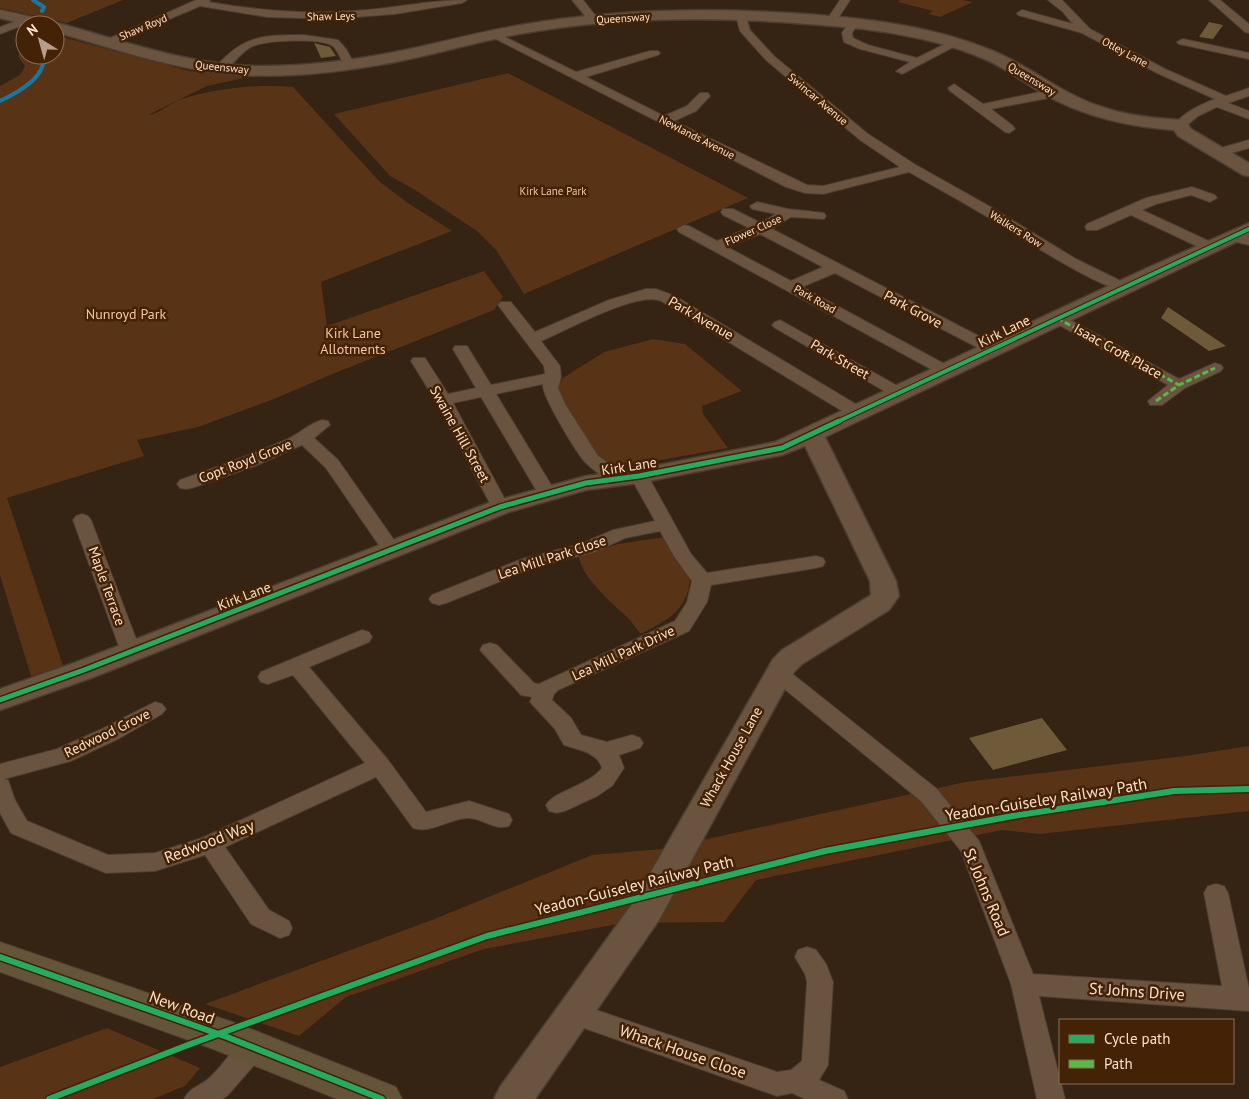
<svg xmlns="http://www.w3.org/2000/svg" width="1249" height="1099" font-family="'PT Sans',sans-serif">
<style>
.green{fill:#583315}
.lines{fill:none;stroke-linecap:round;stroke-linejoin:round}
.stream{stroke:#1877a4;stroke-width:4}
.building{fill:#6e5938}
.street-casing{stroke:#4b3d31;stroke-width:2}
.secondary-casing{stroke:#4b3d31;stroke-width:3}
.primary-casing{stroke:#4b3d31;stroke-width:2}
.street{fill:#6a5440;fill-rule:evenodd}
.secondary{fill:#6a5440;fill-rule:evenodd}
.primary{fill:#645439;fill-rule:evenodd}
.quiet{stroke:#58b947;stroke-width:3;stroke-dasharray:6 3;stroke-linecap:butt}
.cycleway-far2-casing{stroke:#432205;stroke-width:6}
.cycleway-far1-casing{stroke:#432205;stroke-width:8}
.cycleway-casing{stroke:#432205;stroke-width:9}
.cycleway-far2{stroke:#26ab63;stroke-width:4}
.cycleway-far1{stroke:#26ab63;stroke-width:5}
.cycleway{stroke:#26ab63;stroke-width:6}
.labels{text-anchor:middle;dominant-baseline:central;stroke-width:5;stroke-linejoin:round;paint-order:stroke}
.far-street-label{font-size:11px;fill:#fddfcb;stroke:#432205}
.far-park-label{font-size:11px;fill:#f5c5a3;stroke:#432205}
.street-label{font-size:14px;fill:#fddfcb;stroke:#432205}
.park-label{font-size:14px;fill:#f5c5a3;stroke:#432205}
.near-street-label{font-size:16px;fill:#fddfcb;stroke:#432205}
</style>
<rect width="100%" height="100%" fill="#352313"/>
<!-- green -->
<path class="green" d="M0,0H123L67,23L0,8Z
M900,0H962L973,2L940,17L928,14L933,11L898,2Z
M55,35L189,71L246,76L240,79L207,86L148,115C161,113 170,103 182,99C216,88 258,84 293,87L380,182L408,203L452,231L321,282L327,326L484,271L503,297L494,310L330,375L274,399L198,427L137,440L144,456L7,498L63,666L31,676L0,575V86L20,75L25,66L18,56L25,42V55H55Z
M508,73L748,198L524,294L496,250L477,231L415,190L390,176L334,114Z
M653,339L685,344L742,391L702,406L703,414L728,448L621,467L597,459L560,398L558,387L563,378L604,352Z
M665,537C671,557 677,556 687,572C692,579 689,584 688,591C680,616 662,622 641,634C636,629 633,623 628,618C613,604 581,577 579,557L618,544Z
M1249,746V811L1040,834L1002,830L756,880L724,922L623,923L484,949L346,997L299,1036L205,1004L432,920L592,855L662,849L965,782L1185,756Z
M107,1028L200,1068L185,1086L153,1099H0V1067Z"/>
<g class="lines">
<!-- stream -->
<path class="stream" d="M33,0L44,7L42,11
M0,101C17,93 48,77 43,55"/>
</g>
<!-- building -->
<path class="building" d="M1209,22L1223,25L1213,39L1199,37Z
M314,43L330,47L336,56L321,58Z
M1168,307L1226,346L1209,351L1161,318Z
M1042,718L1067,750L993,770L969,738Z"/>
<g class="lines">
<!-- street casing -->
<g class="street-casing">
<path id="street" d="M196,0H210L209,2C261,11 313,15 365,10C399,7 433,0 467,0L462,3L395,14L331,19L267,17L200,6L111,44L107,45L101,42Z
M572,0H583L599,20L598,22H590Z
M840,0H850L835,23H827L826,21Z
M1048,0H1062L1090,29L1165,69L1226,96L1249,88V96L1228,103L1249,111V119L1217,107L1198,116L1184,128H1176L1174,125C1184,112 1200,105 1215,99L1157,73L1082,33L1018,15L1017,13L1022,10L1073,24L1063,12Z
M1209,0H1220L1249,24V33L1245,32Z
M741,13L746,16L750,30L774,56L868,134L916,165L989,206L1076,259L1127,284L1129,287L1127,290C1107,295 1003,226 979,212C956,198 933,186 909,172L823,194L805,193L786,187L488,35L493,32L497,33L576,72L650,51H658L660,53L658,55L586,77L664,116L687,106L700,93H708L710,96L696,111L674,121L807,185L823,186L900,167L860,140L766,60L740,31L736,16Z
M27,17L32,20L31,22L0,34V27Z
M853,21L858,24L852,33L853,38L868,45L917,58L951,41L955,40L961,43L902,74L896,71L910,62L860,49L844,42L842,33L849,22Z
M304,35L338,40L346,49L355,65L349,68L345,67C341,61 338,49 331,45C318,38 263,40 251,47C241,52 234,64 225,70H217L215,68C243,35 263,35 304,35Z
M1183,39L1249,53V59L1179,44L1177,42Z
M954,84L983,104L1054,89L1060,93L1054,97L991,109L1013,126L1015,129L1009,133L1005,132L950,91L948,88Z
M1249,140V148L1218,157L1212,153L1213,150Z
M1192,187L1215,195L1217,198L1210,202L1191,195L1156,204L1142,210L1215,244L1217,247L1215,250H1205L1131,215L1097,230H1087L1085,227L1087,224L1146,198Z
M757,202L788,209L824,213L826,216L824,219L791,217L772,229L998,346L1000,349L998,352H986L835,273L802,287L952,368L954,371L952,374H940L679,232L677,229L684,225L689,226L717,241L749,228L723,215L721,212L723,209H733L761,223L776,214L752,209L750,206ZM760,234L823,267L791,281L727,247Z
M1232,233L1249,237V245L1227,240L1225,237Z
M646,289H656L675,296L864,409L866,413L864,417H852L661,301C639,290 565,331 541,341L560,366L561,377L558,388L565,404L598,456L623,473L626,477L623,481C611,484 595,472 586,463C577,454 540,393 543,384L496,394L556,493L553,497L547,498L541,497L538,493L481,397L453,403L509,507L506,511L500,512L494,511L435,400L411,361L413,358H425L448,394L476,388L453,349L455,346H467L491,385L545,374L544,366L498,305L501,302H511L535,332L609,300Z
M1057,313L1179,379L1215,363L1221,365L1223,368L1221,371L1185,388L1162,405H1150L1148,401L1168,385L1052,321L1049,318L1052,315Z
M780,320L905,390L907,393L905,396H893L775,328L772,325L775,322Z
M322,420L328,421L330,425L314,438L338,460L401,550L399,554L392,556L385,554L326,468L302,445L255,466L192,488L186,489L180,488L177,484L180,480C217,467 253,454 288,439C300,433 310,423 322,420Z
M639,471L645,472L648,476L691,554L707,573L816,556L823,558L825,562L823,566L816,568L711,585L707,602L689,631L558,690L554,694L552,700L571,718L581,735L607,742L632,735L640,738L643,743L640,748L619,755L624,768L612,786L597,796L565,811L557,813L549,811L546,805C554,791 588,786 602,768C597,752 579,750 564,745L555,729L530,702L532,697L521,695L480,650L483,645L490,643L497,645L534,683L539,684L675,621L687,602L692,581L674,556L660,531L625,538L595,552L536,567L446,603L439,605L432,603L429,599L432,595L522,559L581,544L613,530L655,521L630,476L633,472Z
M82,514L88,516L91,520L141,652L138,657L131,659L124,657L121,652L73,520L76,516Z
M362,630L369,632L372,637L369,642L309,667L388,760L426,812L469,801L509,814L512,820L509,826C493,831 482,817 467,818C449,819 431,834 413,828L376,777L225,847L269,910L289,921L292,928L289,935L280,938L251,924L205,855L155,871L106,873L11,833L0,813V764L57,749L102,729L155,702L162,704L166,709L162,714L118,739L71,761L4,779L8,780L15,800L27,821L108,855L155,853L202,838L365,763L293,675L268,684L261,682L258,677L261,672Z
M778,666L785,668L937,789L979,841L1033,974L1222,986L1204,893L1208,886L1216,884L1224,886L1228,893L1249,989V1011L1039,996L1065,1099H1037L1011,984L961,851L921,801L771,678L768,673L771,668Z
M807,947L816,950L826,964L833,982L828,1065L819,1080L844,1091L848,1099H805L792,1093L777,1096L564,1021L560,1013L564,1005L573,1002L777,1072L791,1070L802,1061L807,982L805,974L795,957L798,950Z
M254,1036L263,1039L267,1047L263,1055L227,1096L222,1099H184C190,1087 199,1087 208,1079C224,1066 234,1043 254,1036Z"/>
</g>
<!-- secondary casing -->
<g class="secondary-casing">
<path id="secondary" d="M0,10C22,15 44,19 65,25C130,43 193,66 262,66C305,66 348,61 390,53C434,45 477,32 521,25C603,11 688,8 771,12C845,16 924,22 993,51C1032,67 1061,94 1102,107C1119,113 1138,116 1156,118C1166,119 1176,119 1186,121L1191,129L1249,163V176L1243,175L1178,136L1174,130C1130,127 1086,117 1047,96C1025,84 1005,67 982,58C927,35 866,28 807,24C712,16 613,17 519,34C476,42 433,55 390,63C341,72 290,78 240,75C177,71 116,49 55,32V25H27L0,18Z
M1249,223V236L825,437L896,581L899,596L889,610L802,664L794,672L659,920L535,1099H494L500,1087L635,900L773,659L782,650L871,595L870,581L805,446L782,455L639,483L586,490L509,512L94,677L0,710V689L74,663L491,502L586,476L639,469L775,442L1147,268Z"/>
</g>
<!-- primary casing -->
<g class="primary-casing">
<path id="primary" d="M0,942L241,1025L396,1087L402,1099H337L213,1049L0,972Z"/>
</g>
<!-- street -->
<use href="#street" class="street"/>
<!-- secondary -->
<use href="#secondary" class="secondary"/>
<!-- primary -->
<use href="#primary" class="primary"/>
<!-- quiet -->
<path class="quiet" d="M1057,318L1179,385
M1156,401L1179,385L1215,368"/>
<!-- cycleway-far2 casing -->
<g class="cycleway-far2-casing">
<path id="cycleway-far2" d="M837,422L1249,229"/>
</g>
<!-- cycleway-far1 casing -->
<g class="cycleway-far1-casing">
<path id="cycleway-far1" d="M0,700L84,670L500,507L586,483L639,476L782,448L839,421"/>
</g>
<!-- cycleway casing -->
<g class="cycleway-casing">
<path id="cycleway" d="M0,957L227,1037L382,1099
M49,1099L188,1045L487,936L825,851L1013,816L1174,791L1249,789"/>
</g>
<!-- cycleway-far2 -->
<use href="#cycleway-far2" class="cycleway-far2"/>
<!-- cycleway-far1 -->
<use href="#cycleway-far1" class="cycleway-far1"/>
<!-- cycleway -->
<use href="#cycleway" class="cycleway"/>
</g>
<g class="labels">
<!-- far-street labels -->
<g class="far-street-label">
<text transform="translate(331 16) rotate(-1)">Shaw Leys</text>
<text transform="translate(623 18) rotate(-4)">Queensway</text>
<text transform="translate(143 27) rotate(-23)">Shaw Royd</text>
<text transform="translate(1125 52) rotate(28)">Otley Lane</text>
<text transform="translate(222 67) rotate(6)">Queensway</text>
<text transform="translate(1032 79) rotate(31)">Queensway</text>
<text transform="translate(818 99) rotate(40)">Swincar Avenue</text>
<text transform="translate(697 137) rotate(27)">Newlands Avenue</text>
<text transform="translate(1016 229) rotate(32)">Walkers Row</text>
<text transform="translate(753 230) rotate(-24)">Flower Close</text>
<text transform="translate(815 299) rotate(29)">Park Road</text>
</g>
<!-- far-park labels -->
<g class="far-park-label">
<text x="553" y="191">Kirk Lane Park</text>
</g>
<!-- street labels -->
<g class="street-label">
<text transform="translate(913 309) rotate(28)">Park Grove</text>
<text transform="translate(701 318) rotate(30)">Park Avenue</text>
<text transform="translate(1004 331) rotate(-26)">Kirk Lane</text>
<text transform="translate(1118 351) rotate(29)">Isaac Croft Place</text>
<text transform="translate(840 359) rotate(30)">Park Street</text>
<text transform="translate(460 434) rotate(61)">Swaine Hill Street</text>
<text transform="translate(245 461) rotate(-21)">Copt Royd Grove</text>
<text transform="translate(629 466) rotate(-9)">Kirk Lane</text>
<text transform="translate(552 557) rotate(-18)">Lea Mill Park Close</text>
<text transform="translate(107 586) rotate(70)">Maple Terrace</text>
<text transform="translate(244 596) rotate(-21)">Kirk Lane</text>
<text transform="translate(623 653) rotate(-25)">Lea Mill Park Drive</text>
<text transform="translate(107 733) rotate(-26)">Redwood Grove</text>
<text transform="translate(731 757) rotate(-61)">Whack House Lane</text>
</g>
<!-- park labels -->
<g class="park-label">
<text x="126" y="314">Nunroyd Park</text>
<text x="353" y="333">Kirk Lane<tspan x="353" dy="16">Allotments</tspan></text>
</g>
<!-- near-street labels -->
<g class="near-street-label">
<text transform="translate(1046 799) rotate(-9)">Yeadon-Guiseley Railway Path</text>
<text transform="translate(209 841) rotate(-21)">Redwood Way</text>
<text transform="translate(634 885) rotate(-14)">Yeadon-Guiseley Railway Path</text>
<text transform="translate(987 892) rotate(67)">St Johns Road</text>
<text transform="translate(1137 991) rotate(4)">St Johns Drive</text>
<text transform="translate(182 1007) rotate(20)">New Road</text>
<text transform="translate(683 1051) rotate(19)">Whack House Close</text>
</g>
</g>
<!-- legend -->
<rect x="1059" y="1019" width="175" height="65" fill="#432205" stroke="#8d6e54"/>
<rect x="1069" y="1035" width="25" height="8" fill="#26ab63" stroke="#8d6e54"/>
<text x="1104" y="1044" font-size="15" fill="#fddfcb">Cycle path</text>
<rect x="1069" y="1060" width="25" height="8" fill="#58b947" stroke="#8d6e54"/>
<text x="1104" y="1069" font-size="15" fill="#fddfcb">Path</text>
<!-- north arrow -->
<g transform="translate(40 40) rotate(323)"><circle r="24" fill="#432205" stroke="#8d6e54"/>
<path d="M0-4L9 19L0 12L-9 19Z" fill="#b79d8b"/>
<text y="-8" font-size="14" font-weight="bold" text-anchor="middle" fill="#fddfcb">N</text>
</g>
</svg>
